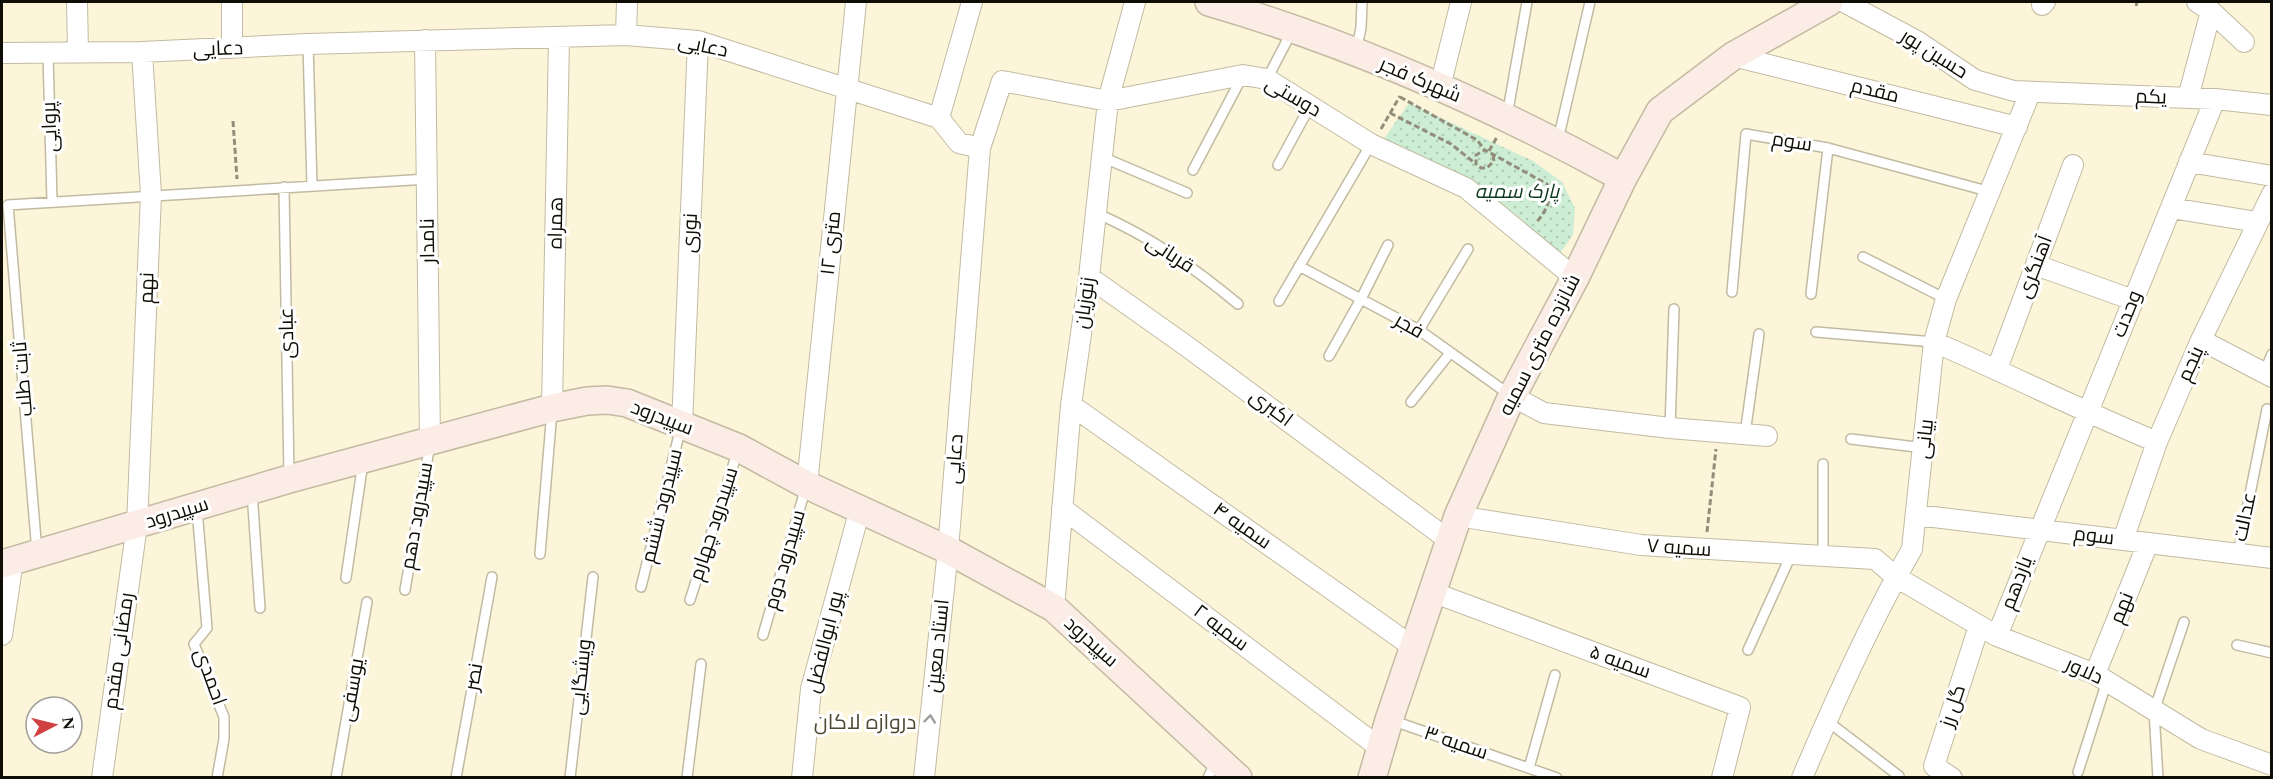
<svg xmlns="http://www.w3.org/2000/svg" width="2273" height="779" font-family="Spectral,Cairo,serif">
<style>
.park{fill:url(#park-dots)}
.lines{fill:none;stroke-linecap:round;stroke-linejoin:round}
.lane-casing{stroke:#c2bba2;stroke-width:12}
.street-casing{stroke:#c2bba2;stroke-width:22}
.secondary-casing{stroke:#c2bba2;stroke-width:30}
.path{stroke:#928e7b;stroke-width:3;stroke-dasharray:6 3;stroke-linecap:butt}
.lane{stroke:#fff;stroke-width:9}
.street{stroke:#fff;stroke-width:20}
.secondary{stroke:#fbece5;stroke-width:27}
.oneway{stroke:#9f9e9b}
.labels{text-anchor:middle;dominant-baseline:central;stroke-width:6;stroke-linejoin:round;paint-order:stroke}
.street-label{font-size:20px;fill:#0f0d05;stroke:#fff}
.park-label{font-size:20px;font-style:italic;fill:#0c381c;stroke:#fff}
.neighbourhood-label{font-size:21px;fill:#4f4933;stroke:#fff}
</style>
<defs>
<pattern id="park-dots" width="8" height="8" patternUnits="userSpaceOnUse" patternTransform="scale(1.5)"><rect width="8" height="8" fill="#cdeed5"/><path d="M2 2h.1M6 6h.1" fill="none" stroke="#afcbb5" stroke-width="1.8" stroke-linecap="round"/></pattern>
</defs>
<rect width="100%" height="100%" fill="#fcf5da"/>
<!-- park -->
<path class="park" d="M1409,103L1533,161L1562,182L1575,208L1573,235L1557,258L1381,143Z"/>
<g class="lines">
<!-- lane casing -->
<g class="lane-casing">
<path id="lane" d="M308,44L312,186
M1356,51L1361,28L1362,2
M48,54L52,201
M1267,79L1292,31
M1507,116L1527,2
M1558,140L1590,2
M1102,157L1187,193
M1278,165L1310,106
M1193,170L1242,77
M284,187L289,476
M1096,213C1151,237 1192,266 1238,304
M1863,257L1946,299
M1299,266L1419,330L1510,395
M1732,292L1746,134L1828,148L1991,192
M1811,294L1828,148
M1279,301L1371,144
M1419,330L1468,249
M1816,332L1934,342
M1329,356L1361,299L1388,245
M2264,373L2272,354
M1411,402L1450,353
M1670,428L1674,309
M1745,434L1759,334
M1851,439L1924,448
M252,492L260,608
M197,509L207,628L194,644L224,717V739L217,778
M37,552L8,205L428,179
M540,554L552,411
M2238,554L2267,409
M1823,557V464
M346,578L363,462
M641,587L681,427
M405,590L430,444
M690,600L738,450
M763,635L806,487
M2237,645L2272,653
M1748,650L1791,555
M1391,720L1557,778
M1826,720L1899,776
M1529,768L1555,675
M2078,772L2107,681
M336,778L367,602
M456,778L492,577
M570,778L593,577
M687,778L701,664
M1208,778L1216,761
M2158,778L2154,711L2184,622"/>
</g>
<!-- street casing -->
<g class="street-casing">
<path id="street" d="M77,2L78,53
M232,2V48
M1844,2L1917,41L1975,80L2014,91L2215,99L2272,105
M2197,2L2211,11L2244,42
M2042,5L2045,2
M626,35L627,2
M425,40L430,442
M2,53L142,52L308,44L626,35L698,41L939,118L959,143L980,148L948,550L924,778
M1733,56L2017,127
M1440,87L1461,2
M2188,98L2211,11
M939,118L972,2
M980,148L1002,81L1108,101L1243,75L1267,79L1371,144L1466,188L1575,278
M2189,162L2272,176
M2171,208L2257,222
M2036,265L2133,300
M1089,277L1185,345L1450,541
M2201,340L2272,377
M1934,342C2009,374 2081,411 2157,442
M1997,369L2073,165
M1512,396L1544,413L1670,428L1767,436
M1071,405L1413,647
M552,408L559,37
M682,425L698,41
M807,485L856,2
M1062,508L1380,748
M1917,515L2272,558
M1458,516L1641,545L1875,559L1896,577L1997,636L2095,674L2201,739L2272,765
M2123,540L2157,442L2201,340L2272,194
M1432,592L1740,707L1722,778
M1054,608L1071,405L1089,277L1108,101L1135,2
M2,635L13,561
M1997,636L2215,99
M2095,674L2148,543
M102,778L137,525L151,195L142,52
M802,778L811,689L860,509
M1802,778C1835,700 1870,622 1912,549L1934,342L1946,299L2030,93
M1952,778L1934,766L1979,626"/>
</g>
<!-- secondary casing -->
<g class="secondary-casing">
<path id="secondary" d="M1209,2C1353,44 1492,106 1623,178
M2,564L289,479L552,408L587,401L607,400L627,403L739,448L807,485L948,550L1054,608L1238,778
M1372,778L1389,720L1458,516L1512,396L1575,278L1623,178L1660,111L1733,56L1829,2"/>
</g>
<!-- path -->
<path class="path" d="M2136,6L2137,2
M1400,97L1477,140L1484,149
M1390,113L1451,144L1476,164
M233,121L237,179
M1381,129L1400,96
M1489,151L1497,137
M1493,155L1494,161L1487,168H1481L1476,164V155L1485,150L1547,184C1552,201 1547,209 1536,223
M1707,532L1716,449"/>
<!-- lane -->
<use href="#lane" class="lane"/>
<!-- street -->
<use href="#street" class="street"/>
<!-- secondary -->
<use href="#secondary" class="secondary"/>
</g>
<!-- one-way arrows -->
<defs><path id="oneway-chevron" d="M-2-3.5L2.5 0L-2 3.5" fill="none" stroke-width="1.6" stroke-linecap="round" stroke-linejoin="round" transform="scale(1.5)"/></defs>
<use class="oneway" href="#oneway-chevron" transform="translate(930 719) rotate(-84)"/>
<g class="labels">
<!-- street labels -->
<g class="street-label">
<text transform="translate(703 46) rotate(12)">دعایی</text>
<text transform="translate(218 49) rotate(-2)">دعایی</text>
<text transform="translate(1934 54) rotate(32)">حسین پور</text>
<text transform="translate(1420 80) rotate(23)">شهرک فجر</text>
<text transform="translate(1875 91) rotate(14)">مقدم</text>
<text transform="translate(1293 97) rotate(30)">دوستی</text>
<text transform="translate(2151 97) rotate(2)">یکم</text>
<text transform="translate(50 127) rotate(-92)">پروایی</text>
<text transform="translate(1792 142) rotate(9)">سوم</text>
<text transform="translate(556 223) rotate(-89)">همراه</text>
<text transform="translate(690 233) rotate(-87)">نوری</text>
<text transform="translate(428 241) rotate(-91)">نامدار</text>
<text transform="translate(831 243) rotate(-84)">۱۲ متری</text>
<text transform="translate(1170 254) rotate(33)">قربانی</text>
<text transform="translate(2035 267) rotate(-69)">آهنگری</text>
<text transform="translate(147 288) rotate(-88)">نهم</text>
<text transform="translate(1085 303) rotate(-82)">زنوزیان</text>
<text transform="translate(2127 314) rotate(-68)">وحدت</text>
<text transform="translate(1409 326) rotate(30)">فجر</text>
<text transform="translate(287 333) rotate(-91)">عبادی</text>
<text transform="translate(1540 345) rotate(-63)">شانزده متری سمیه</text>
<text transform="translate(2191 364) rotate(-66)">پنجم</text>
<text transform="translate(23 379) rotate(-95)">ثابت طلب</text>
<text transform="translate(1271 408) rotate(37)">اکبری</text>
<text transform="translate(662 418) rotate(21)">سپیدرود</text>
<text transform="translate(1925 439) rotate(-84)">بیانی</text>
<text transform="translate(955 459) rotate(-86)">دعایی</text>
<text transform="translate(662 506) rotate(-76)">سپیدرود ششم</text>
<text transform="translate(177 513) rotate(-17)">سپیدرود</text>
<text transform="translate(417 516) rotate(-80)">سپیدرود دهم</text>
<text transform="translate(2245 517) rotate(-78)">عدالت</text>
<text transform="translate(714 524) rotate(-72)">سپیدرود چهارم</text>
<text transform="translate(1242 526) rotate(35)">سمیه ۴</text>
<text transform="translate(2094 536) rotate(7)">سوم</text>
<text transform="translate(1679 548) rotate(4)">سمیه ۷</text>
<text transform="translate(785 560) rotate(-74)">سپیدرود دوم</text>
<text transform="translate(2017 583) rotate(-69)">یازدهم</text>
<text transform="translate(2122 608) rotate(-68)">نهم</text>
<text transform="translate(1221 628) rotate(37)">سمیه ۲</text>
<text transform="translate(825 642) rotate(-76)">پور ابوالفضل</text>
<text transform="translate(1091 642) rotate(42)">سپیدرود</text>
<text transform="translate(938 646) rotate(-84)">استاد معین</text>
<text transform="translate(119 651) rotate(-82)">رمضانی مقدم</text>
<text transform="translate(1620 662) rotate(20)">سمیه ۵</text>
<text transform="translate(2084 671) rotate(24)">دلاور</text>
<text transform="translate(210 677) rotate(70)">احمدی</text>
<text transform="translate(474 677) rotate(-80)">نصر</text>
<text transform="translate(581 677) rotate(-84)">ویشگایی</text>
<text transform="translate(352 690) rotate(-80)">یوسفی</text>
<text transform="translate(1953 706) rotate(-72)">گل رز</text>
<text transform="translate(1456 743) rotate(19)">سمیه ۳</text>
</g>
<!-- park labels -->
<g class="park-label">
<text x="1517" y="192">پارک سمیه</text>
</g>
<!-- neighbourhood labels -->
<g class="neighbourhood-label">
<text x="865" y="723">دروازه لاکان</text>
</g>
</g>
<!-- border -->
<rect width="2273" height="779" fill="none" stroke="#0f0d05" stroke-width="6"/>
<!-- north arrow -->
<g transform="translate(54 725) rotate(83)"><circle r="28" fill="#ffffff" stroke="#9f9e9b" stroke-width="1.5"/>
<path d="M0-4.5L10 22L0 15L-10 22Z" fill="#d14142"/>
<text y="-9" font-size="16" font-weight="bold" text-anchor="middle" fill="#0f0d05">N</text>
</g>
</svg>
